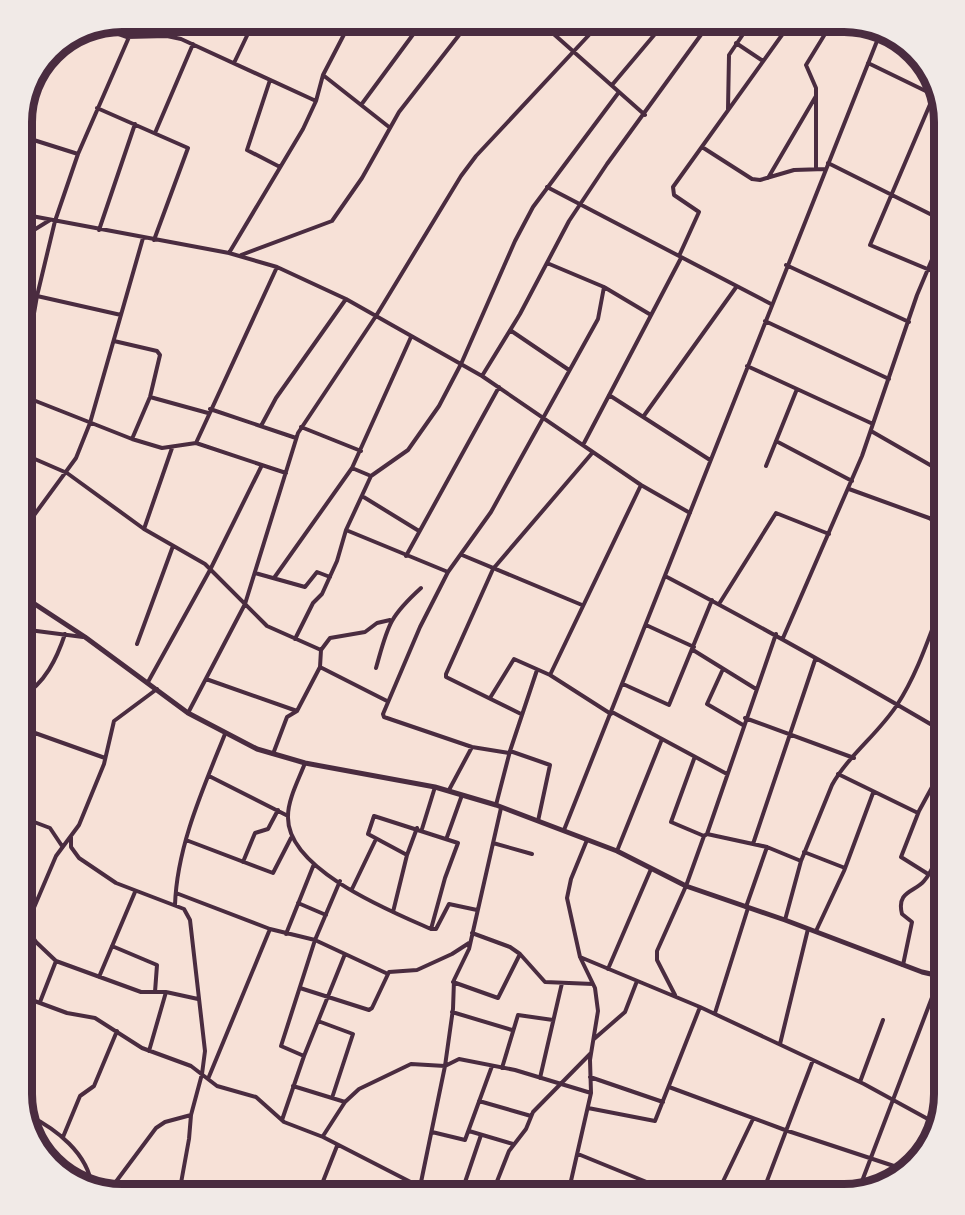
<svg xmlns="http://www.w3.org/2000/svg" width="965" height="1215" font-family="Montserrat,sans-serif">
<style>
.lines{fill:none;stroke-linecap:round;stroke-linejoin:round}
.minor{stroke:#4a2c40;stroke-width:4}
.tertiary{stroke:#4a2c40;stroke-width:5}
.rim{fill:none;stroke:#4a2c40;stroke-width:8}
</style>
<rect width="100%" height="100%" fill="#f7e1d7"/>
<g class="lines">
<!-- minor -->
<path class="minor" d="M539,21L645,115
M858,24L880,34
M102,28L127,37L167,36L181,39L316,101
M736,43L763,61
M234,63L254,21
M868,63L936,96
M323,75L389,127
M270,80L247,150L280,167
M612,85L666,21
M934,95L870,245L944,276
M361,105L423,21
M97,108L188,148L154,240
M728,109L729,55L752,21
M155,133L193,44
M21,136L78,154
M702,147L752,179L760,180L794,170L825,169
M828,163L944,221
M816,169V88L806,65L833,21
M768,178L816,96
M547,187L771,304
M21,214L229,253L277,267L346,299L482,376L641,485L690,513
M99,230L135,124
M21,238L50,220
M229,253L303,129L316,101L323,75L351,21
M241,255L332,221L362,178L399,112L470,21
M679,256L699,212L674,195L673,187L792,21
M547,263L604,287L651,315
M786,265L909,322
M37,296L121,315
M765,321L889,379
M510,330L569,370
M114,341L157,351L160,355L150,397L132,439
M747,366L873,424
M482,376L520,314L569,221L607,164L711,21
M609,395L710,460
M23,396L132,439L162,448L196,443L286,473
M150,397L208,413
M210,409L296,438
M643,417L737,286
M21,421L25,365L37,296L55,221L78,154L136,21
M261,426L276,398L346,299
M301,427L361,451
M871,431L944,473
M776,441L852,481
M196,443L277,267
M583,445L681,258
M21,453L67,473L144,529L205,564L267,626L321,650L320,667L387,701
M766,466L797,389
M371,476L352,468L411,337
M849,489L929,518L944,527
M362,496L419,531
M21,519V499
M144,529L172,448
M346,530L448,572
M21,533L76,458L90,423L143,238
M462,555L582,605
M406,556L499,387
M255,573L305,587L317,572L330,577
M665,576C759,625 852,678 944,732
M274,578L352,468
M719,604L776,513L829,534
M646,625L694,647
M21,629L83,637
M783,638L862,456L917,295L944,231
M295,639L313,603L322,594L337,561L346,530L371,476L408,450L439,406L461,364L515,241L533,207L619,92
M137,644L173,546
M321,650L330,638L365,632L377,623L390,620
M693,650L756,689
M376,668C388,626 388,618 421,588
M723,669L707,704L743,725
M550,675L641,485
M206,679L297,711
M148,682L210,570L262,465
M623,684L669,705L712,600
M21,697C45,684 57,658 65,634
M490,698L514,659L550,675L611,714
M612,712L727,774
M188,713L245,604L298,433L376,316L461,176L476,156L602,21
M521,714L446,677V674L493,569L593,452
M745,718L854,758
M21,728L105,758
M510,751L550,765L538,821
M509,753L472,747L384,717L383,714L420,627L448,572L491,512L598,319L604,287
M273,754L287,717L297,711L320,667
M694,759L671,822L704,836
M305,763C299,779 288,799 288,816C286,869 390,911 431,929H436L449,904L477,910
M21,771L33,733
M838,774L918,813
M209,776L288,816
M449,790L472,747
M496,805L510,751L537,670
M21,817L50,828L62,846
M422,829L435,787
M564,830L881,31
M707,834L767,847L801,861
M71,837V847L79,858L116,883L184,909L190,920L205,1051L202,1074L191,1115L189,1139L179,1194
M447,837L462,795
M186,840L273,873L291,838
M493,843L532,854
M753,844L815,660
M617,851L662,739
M804,852L845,868
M407,855L368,834L374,816L458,843L445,878L431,929
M243,862L255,833L268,829L278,810
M928,874L901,857L919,811L944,765
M352,889L376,839
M176,893L270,929L315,940L388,974
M298,903L326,915
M175,905C177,846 203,789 225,734
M746,907L767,847
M393,912L407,855L417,828
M785,920L801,861L832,785C848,756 878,734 897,705C918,673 930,634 944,598
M26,928L36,942L56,961L141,992H166L198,999
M816,931L844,871L873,793
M472,933L510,947L520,954L545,982L593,984
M286,934L314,864
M21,938L56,856L79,825L104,764L114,721L157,689
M112,946L157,965L155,992
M580,957L700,1007L864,1084L937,1124
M903,965L912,922L902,914C896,891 915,892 924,881C933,871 938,854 944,842
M608,969L651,869
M99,977L135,892
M453,982L498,998L520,954
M300,988L369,1010L372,1008L389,972L417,970L452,954L469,943
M675,995L657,960V951L686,886L704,836L707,834L776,634
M21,996L67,1013L95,1018L142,1048L191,1066L217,1086L256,1097L284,1122L323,1137L434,1194
M40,1002L56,961
M452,1012L512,1030
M715,1013L748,908
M318,1021L353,1034L332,1098
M594,1039L625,1012L637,981
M780,1044L808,929
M149,1051L166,992
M304,1056L281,1046L315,940L340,881
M502,1068L518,1015L553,1020
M590,1077L663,1102
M540,1078L562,983
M208,1079L270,929
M860,1082L883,1020
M293,1086L345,1102
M669,1087L785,1130L906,1170
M479,1101L531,1116
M588,1108L655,1121L700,1007
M28,1115C56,1129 88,1153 92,1187
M282,1120L304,1056L345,954
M469,1131L513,1144
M432,1132L465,1140L492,1066
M323,1136L345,1102L359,1089L411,1064L445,1066L459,1059L515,1070L591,1093
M63,1137L80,1096L94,1086L117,1031
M578,1154L676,1194
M420,1187L445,1066L453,1009L454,980L469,949L501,808
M859,1189L944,966
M109,1191L156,1128L165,1122L191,1115
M318,1194L337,1146
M461,1194L481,1135
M492,1194L509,1151L526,1129L533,1112L591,1053
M568,1194L591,1093L590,1060L598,1011L595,988L580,957L567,898L571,879L587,840
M717,1194L753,1119
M762,1194L813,1060"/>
<!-- tertiary -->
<path class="tertiary" d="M21,595L85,637L188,713L257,749L305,763L435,787L496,805L617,851L686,886L785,920L922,972L944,977"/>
</g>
<!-- crop -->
<path d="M0 0H965V1215H0ZM122 32H844A90 90 0 0 1 934 122V1094A90 90 0 0 1 844 1184H122A90 90 0 0 1 32 1094V122A90 90 0 0 1 122 32Z" fill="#f1eae7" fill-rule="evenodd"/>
<path class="rim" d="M122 32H844A90 90 0 0 1 934 122V1094A90 90 0 0 1 844 1184H122A90 90 0 0 1 32 1094V122A90 90 0 0 1 122 32Z"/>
</svg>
